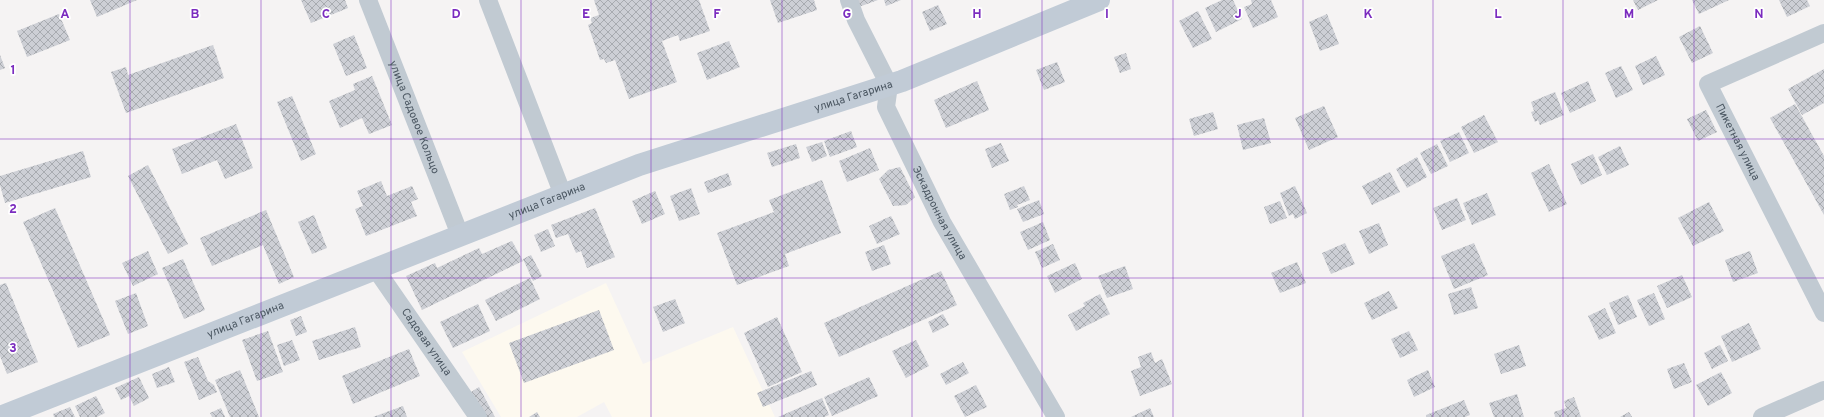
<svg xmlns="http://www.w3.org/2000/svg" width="1824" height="417" font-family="Overpass,sans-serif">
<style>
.commercial{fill:#fdf9ef}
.building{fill:url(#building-cross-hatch)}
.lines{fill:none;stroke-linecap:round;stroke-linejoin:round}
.street{stroke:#c1cad2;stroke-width:18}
.secondary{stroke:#c1cbd6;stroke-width:22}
.grid{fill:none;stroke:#7b2cbf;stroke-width:1;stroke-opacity:0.55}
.labels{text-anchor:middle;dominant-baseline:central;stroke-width:3.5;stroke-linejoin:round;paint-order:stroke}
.street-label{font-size:11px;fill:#4a5661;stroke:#fff}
.grid-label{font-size:13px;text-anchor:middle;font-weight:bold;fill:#7b2cbf;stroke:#fff;stroke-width:3.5;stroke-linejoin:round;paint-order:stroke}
</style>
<defs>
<pattern id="building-cross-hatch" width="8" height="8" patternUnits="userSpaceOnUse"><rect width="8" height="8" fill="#cdcfd5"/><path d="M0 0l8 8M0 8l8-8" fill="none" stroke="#a8abb0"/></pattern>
</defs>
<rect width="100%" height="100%" fill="#f5f3f3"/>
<!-- commercial -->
<path class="commercial" d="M606,283L643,364L733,327L775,417H612L604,402L577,417H501L462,352Z"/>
<!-- building -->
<path class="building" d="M90,0H137L97,17Z
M301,0H345L348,8L311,23Z
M594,0H699L710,31L680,41L678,35L662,41L677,82L629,99L615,60L606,63L604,59L600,60L588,25L592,23L590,18L599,15Z
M770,0H814L817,10L778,23Z
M853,0H878L856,8Z
M884,0H901L886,6Z
M1222,0H1233L1242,19L1216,32L1205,8Z
M1251,0H1271L1278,17L1253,28L1244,7L1252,4Z
M1633,0H1658L1638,10Z
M1692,0H1729L1699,14Z
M1779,0H1807L1810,6L1787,17Z
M938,5L947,24L930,31L922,12Z
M1198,11L1212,39L1193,48L1179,21Z
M59,14L70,40L27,57L17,31Z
M1327,14L1339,44L1320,51L1309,22Z
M1700,26L1713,53L1692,63L1679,37Z
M354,35L367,68L346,76L333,44Z
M729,41L740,67L707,80L697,53Z
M213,45L224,78L126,113L111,72L126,67L128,75Z
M1126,53L1131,69L1120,73L1114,57Z
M0,55L5,68L0,70Z
M1656,56L1665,75L1643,85L1635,66Z
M1057,62L1065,82L1044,90L1036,70Z
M1621,66L1633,90L1616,98L1605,73Z
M1824,69V103L1802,115L1788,89Z
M372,76L392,125L369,134L362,118L340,128L329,101L355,90L353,84Z
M977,81L989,110L946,128L934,100Z
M1588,81L1596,101L1570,113L1561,93Z
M1555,92L1564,115L1540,125L1538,120L1535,122L1531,112L1534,111L1531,102Z
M292,96L316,154L301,161L277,102Z
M1795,104L1824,156V215L1770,118Z
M1324,106L1338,137L1309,150L1295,118Z
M1706,110L1717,132L1698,141L1687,119Z
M1213,112L1218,129L1194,136L1189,119Z
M1484,115L1498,142L1474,153L1461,127Z
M1264,118L1271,143L1243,150L1237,125Z
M236,124L253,168L225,179L217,160L182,174L172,149Z
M851,131L857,147L830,157L824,141Z
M1459,132L1469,153L1450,162L1440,141Z
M822,142L827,156L812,162L806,147Z
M1001,143L1009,161L992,168L985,149Z
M796,144L800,158L772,167L767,153Z
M1437,144L1448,166L1431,174L1420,153Z
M1620,146L1629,165L1607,175L1598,157Z
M870,148L879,170L847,182L839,161Z
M83,151L91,177L5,203L0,185V176Z
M1593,154L1602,175L1581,185L1571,164Z
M1417,157L1427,177L1407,188L1396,169Z
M1549,164L1567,204L1549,212L1531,173Z
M148,165L188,244L168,254L128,176Z
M900,167L915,197L906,205L893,206L879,179L888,170Z
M1390,172L1400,192L1372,205L1362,186Z
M728,173L732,185L708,193L704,182Z
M822,180L841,233L785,254L789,266L737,285L717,233L774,212L769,200Z
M381,181L387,196L412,186L418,199L411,202L417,216L366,236L355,209L363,206L357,191Z
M1024,186L1030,200L1017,205L1018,207L1010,210L1004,194Z
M1295,186L1307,213L1295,219L1293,214L1289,216L1280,193Z
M691,188L700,214L679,221L670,196Z
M655,191L665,214L642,224L632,201Z
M1487,193L1496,215L1472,225L1463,203Z
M1457,198L1466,220L1442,230L1433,208Z
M1039,200L1044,214L1023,222L1017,209Z
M1280,201L1287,218L1270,224L1264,207Z
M1709,202L1724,231L1693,246L1678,218Z
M55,208L110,335L78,348L23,222Z
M595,208L615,257L587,268L581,251L576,253L568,234L556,238L551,225Z
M266,210L294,277L279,284L263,245L212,266L200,238Z
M314,215L327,248L312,254L298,222Z
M891,216L900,234L877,244L869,226Z
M1043,222L1050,240L1028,250L1020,232Z
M1379,223L1388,245L1369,254L1359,231Z
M548,229L555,246L541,252L534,235Z
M512,241L523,261L422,310L406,276L435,263L437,268L479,248L482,254Z
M1345,243L1355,264L1331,274L1322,253Z
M1474,243L1488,275L1454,289L1441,256Z
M1053,244L1060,260L1042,268L1035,252Z
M884,245L891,264L872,271L865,252Z
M148,251L158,274L133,286L122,263Z
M1750,251L1758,273L1733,282L1725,260Z
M531,255L542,276L533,281L523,259Z
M183,259L205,310L184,319L162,268Z
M1297,262L1306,283L1280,293L1271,273Z
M1075,263L1082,279L1055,293L1047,276Z
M1125,266L1133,289L1107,298L1098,276Z
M941,271L957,305L839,357L824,323Z
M1682,275L1692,297L1667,308L1657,286Z
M530,278L540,299L496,321L485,300Z
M6,283L38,362L7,374L0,356V285Z
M1471,287L1478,308L1454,315L1448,294Z
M1389,291L1398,308L1372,320L1364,303Z
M136,293L148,326L128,334L115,301Z
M1654,293L1665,319L1649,326L1637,300Z
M1100,294L1110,314L1076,331L1068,315L1085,306L1083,303Z
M1628,295L1637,317L1618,325L1609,303Z
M675,299L685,323L663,332L653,307Z
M478,304L490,331L453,348L440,322Z
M1605,308L1616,333L1599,340L1588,316Z
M599,310L614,350L524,383L509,343Z
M943,314L949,325L933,333L928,322Z
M301,316L307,332L296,336L290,320Z
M777,317L802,372L768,387L744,333Z
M1749,323L1761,349L1732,362L1721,336Z
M355,327L361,347L319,360L312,341Z
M268,331L283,372L257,381L242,340Z
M1409,331L1418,350L1400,358L1391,339Z
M292,340L300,360L284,366L277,345Z
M916,340L929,366L906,378L892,351Z
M1519,345L1526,366L1501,374L1494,354Z
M1720,345L1728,361L1712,369L1704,353Z
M409,349L420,376L353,404L342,376Z
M1151,352L1155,363L1162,359L1172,384L1140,396L1131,371L1141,367L1138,357Z
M198,357L208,381L214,385L217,392L199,400L184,362Z
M963,362L969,373L946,385L940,374Z
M1684,363L1692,382L1674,389L1667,369Z
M169,367L175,382L157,388L152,374Z
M240,370L259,417H230L215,380Z
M1428,370L1435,387L1414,397L1407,380Z
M811,371L817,385L763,407L757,393Z
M1721,372L1732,393L1708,406L1696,385Z
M139,377L149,398L134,406L129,396L121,400L115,388Z
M869,377L878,396L832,416L824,397Z
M976,385L987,407L965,417L954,396Z
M479,387L495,417H481L468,394Z
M1517,394L1524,417H1494L1489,403Z
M96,396L105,413L97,417H80L75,406Z
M1574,397L1581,417H1555L1554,412L1566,408L1564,401Z
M822,398L829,415L824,417H778Z
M1464,400L1470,415L1465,417H1426V415Z
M403,406L407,417H373Z
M70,407L75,417H54L53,414Z
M221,408L225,417H212L210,413Z
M1150,408L1154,417H1131Z
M537,412L540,417H529Z
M1629,412L1632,417H1620Z"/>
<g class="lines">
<!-- street -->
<g class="street">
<path id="s1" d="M368,0L460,235"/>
<path d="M488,0L563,195"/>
<path id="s2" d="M849,0L856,20L889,85L886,107L942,222L1056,417"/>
<path id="s3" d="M1824,33L1708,84L1824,313"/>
<path id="s4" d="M375,268L478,417"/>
<path d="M1762,417L1824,390"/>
</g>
<!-- secondary -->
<path class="secondary" id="s5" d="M0,417L639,165L902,81L1099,0"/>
</g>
<!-- grid -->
<path class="grid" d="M130,0V417M261,0V417M391,0V417M521,0V417M651,0V417M782,0V417M912,0V417M1042,0V417M1173,0V417M1303,0V417M1433,0V417M1563,0V417M1694,0V417M0,139H1824M0,278H1824"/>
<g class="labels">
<!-- street labels -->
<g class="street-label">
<text stroke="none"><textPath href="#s5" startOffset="912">улица Гагарина</textPath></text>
<text stroke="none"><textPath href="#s1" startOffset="126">улица Садовое Кольцо</textPath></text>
<text stroke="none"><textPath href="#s3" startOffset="192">Пикетная улица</textPath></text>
<text stroke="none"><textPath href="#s5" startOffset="588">улица Гагарина</textPath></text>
<text stroke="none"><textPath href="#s2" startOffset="235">Эскадронная улица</textPath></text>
<text stroke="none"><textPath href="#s5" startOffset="264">улица Гагарина</textPath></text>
<text stroke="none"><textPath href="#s4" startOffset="90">Садовая улица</textPath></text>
</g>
</g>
<g class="grid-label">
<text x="65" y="18">A</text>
<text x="195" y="18">B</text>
<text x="326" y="18">C</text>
<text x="456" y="18">D</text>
<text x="586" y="18">E</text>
<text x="717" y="18">F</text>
<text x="847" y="18">G</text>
<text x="977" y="18">H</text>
<text x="1107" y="18">I</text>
<text x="1238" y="18">J</text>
<text x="1368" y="18">K</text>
<text x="1498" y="18">L</text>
<text x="1629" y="18">M</text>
<text x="1759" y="18">N</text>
<text x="13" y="74">1</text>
<text x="13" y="213">2</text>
<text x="13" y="352">3</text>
</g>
</svg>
